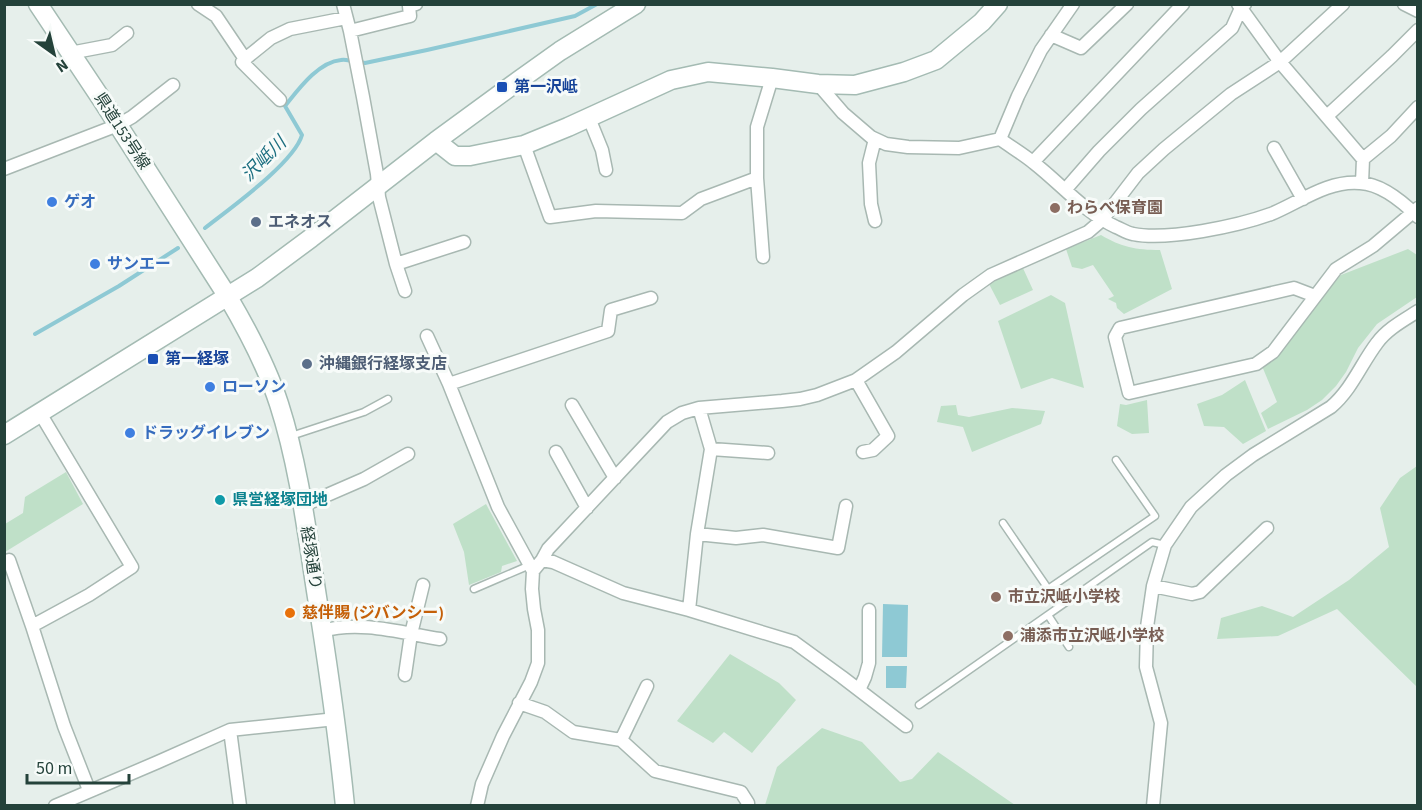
<svg xmlns="http://www.w3.org/2000/svg" width="1422" height="810" font-family="'Source Sans 3','Noto Sans JP',sans-serif">
<style>
.green{fill:#bfe0c8}
.water{fill:#8ec9d4}
.lines{fill:none;stroke-linecap:round;stroke-linejoin:round}
.stream{stroke:#8ec9d4;stroke-width:4}
.lane-casing{stroke:#a8b8b2;stroke-width:9}
.street-casing{stroke:#a8b8b2;stroke-width:15}
.secondary-casing{stroke:#a4bbb3;stroke-width:21}
.lane{stroke:#fff;stroke-width:6}
.street{stroke:#fff;stroke-width:12}
.secondary{stroke:#fff;stroke-width:18}
.transit-dot{fill:#1a4fb4;stroke:#f7fbf9;stroke-width:2}
.shop-dot{fill:#3f7fe0;stroke:#f7fbf9;stroke-width:2}
.education-dot{fill:#8d6e63;stroke:#f7fbf9;stroke-width:2}
.service-dot{fill:#5c6f8a;stroke:#f7fbf9;stroke-width:2}
.culture-dot{fill:#0f9aa8;stroke:#f7fbf9;stroke-width:2}
.food-dot{fill:#e8710a;stroke:#f7fbf9;stroke-width:2}
.labels{text-anchor:middle;dominant-baseline:central;stroke-width:6;stroke-linejoin:round;paint-order:stroke}
.transit-label{font-size:16px;font-weight:bold;fill:#164399;stroke:#f7fbf9;text-anchor:start}
.street-label{font-size:16px;fill:#24423a;stroke:#f7fbf9}
.shop-label{font-size:16px;font-weight:bold;fill:#366cbe;stroke:#f7fbf9;text-anchor:start}
.education-label{font-size:16px;font-weight:bold;fill:#785e54;stroke:#f7fbf9;text-anchor:start}
.service-label{font-size:16px;font-weight:bold;fill:#4e5e75;stroke:#f7fbf9;text-anchor:start}
.culture-label{font-size:16px;font-weight:bold;fill:#0d838f;stroke:#f7fbf9;text-anchor:start}
.food-label{font-size:16px;font-weight:bold;fill:#c56008;stroke:#f7fbf9;text-anchor:start}
.water-label{font-size:18px;font-style:italic;fill:#1c6f80;stroke:#f7fbf9}
</style>
<rect width="100%" height="100%" fill="#e6efeb"/>
<!-- green -->
<path class="green" d="M1101,235C1121,247 1136,250 1160,250L1172,289L1124,314L1117,308L1116,303L1108,299L1114,296L1093,265L1082,269L1072,267L1066,249Z
M1408,249L1417,255V297L1377,324L1358,348L1346,372L1336,386L1322,400L1307,410L1268,429L1261,413L1277,402L1262,366L1269,363L1280,353L1320,299L1341,275Z
M1022,266L1033,290L1000,305L989,284Z
M1051,295L1065,303L1084,388L1052,378L1021,389L998,321Z
M1245,380L1266,431L1243,444L1224,427L1204,426L1197,404L1222,395Z
M1147,400L1149,433L1132,434L1117,426L1120,404L1126,405Z
M956,405L958,415L969,417L1012,408L1045,411L1041,424L972,452L963,427L937,422L941,406Z
M1417,466V687L1337,609L1278,636L1217,639L1221,618L1262,606L1293,617L1349,580L1389,547L1380,508L1400,478Z
M66,472L83,504L5,552V524L23,513L25,497Z
M486,504L517,561L502,566L501,572L469,585L464,552L453,524Z
M730,654L779,683L796,700L752,753L724,732L713,743L677,721Z
M822,728L862,742L900,782L912,779L938,752L1015,805H765L777,767Z"/>
<!-- water -->
<path class="water" d="M883,604L908,605L907,657H882Z
M886,666H907L906,688H886Z"/>
<g class="lines">
<!-- stream -->
<path class="stream" d="M360,62L365,63L427,50L575,16L597,4
M205,228C229,209 294,163 302,135L285,106C298,90 318,62 341,60C344,59 347,60 351,61
M35,334L119,286L178,248"/>
<!-- lane casing -->
<g class="lane-casing">
<path id="lane" d="M291,436L364,412L388,399
M1003,523L1060,606
M474,589L530,565
M1048,589L1155,516L1116,460
M1048,615L1069,647
M919,705L1152,542L1165,545"/>
</g>
<!-- street casing -->
<g class="street-casing">
<path id="street" d="M198,4L216,16L245,59L271,38L290,29L346,18
M343,4L350,31L363,97L377,174L379,197L396,264L405,291
M1238,4L1280,62L1363,159L1362,183
M1404,4L1418,11
M350,31L410,16L409,6L416,4
M1051,35L1081,48L1127,4
M70,53L112,45L127,33
M245,59L242,62L280,100
M818,84L843,113L871,137L886,144L908,147L959,148L1000,139C1011,147 1023,154 1034,163C1061,184 1084,212 1116,227C1121,229 1127,233 1133,234C1167,241 1238,226 1271,214C1300,202 1328,180 1360,183C1382,184 1403,202 1418,217
M1327,116L1392,56L1418,30
M589,118L602,150L606,170
M1000,139L1018,96L1041,50L1073,4
M524,145L550,217L596,211L682,213L701,199L757,178V127L772,78
M1274,148L1303,199
M1363,159L1391,136L1418,107
M1033,162L1183,4
M4,169L118,125L132,117L173,85
M757,178L763,257
M1065,190L1099,151L1141,109L1232,28L1241,8L1245,4
M875,221L871,204L869,163L875,139
M396,264L464,242
M1315,296L1294,288L1120,328L1115,337L1129,393L1256,364L1273,352L1336,269L1373,246L1418,208
M427,336L449,384L498,507L533,571L532,589L534,609L538,630V663L531,682L503,736L482,784L477,806
M856,380L888,436L873,450L863,452
M449,384L608,331L611,310L651,298
M572,405L615,478
M699,408L711,449L768,453
M40,413L132,567L89,595L32,626L64,726L89,790
M556,452L587,508
M302,506L364,479L408,454
M697,534L736,538L763,535L838,548L846,506
M542,560L553,562L623,593L689,610L794,642L842,677L906,726
M4,562L9,560L32,626
M533,571L542,560L548,549L667,422L682,413L699,408L782,401L800,399L817,395L856,380L896,352L963,295L991,275L1088,232L1102,220L1138,173L1164,149L1231,94L1280,62L1343,4
M1153,586L1192,594L1200,592L1267,528
M689,610L697,534L711,449
M322,631C360,620 402,633 440,639
M405,675L411,634L423,585
M859,690L865,677L869,663V610
M519,703L545,712L573,732L621,740L655,771L741,792L748,803V806
M230,730L240,806
M621,740L647,686
M55,806L158,762L230,730L336,719
M1153,806L1161,723L1146,667L1147,627L1153,586L1165,545L1191,507L1226,475L1253,455L1331,407C1352,389 1361,364 1377,343C1387,329 1404,320 1418,311"/>
</g>
<!-- secondary casing -->
<g class="secondary-casing">
<path id="secondary" d="M38,4L102,100L228,297C248,331 267,367 279,404C299,466 307,533 317,597C328,666 338,736 345,806
M436,141L455,156H470L524,145L568,127L671,80L708,72L772,78L818,84L855,85L904,72L936,60L982,22L998,4
M4,435L257,278L311,238L436,141L518,81L560,51L636,4"/>
</g>
<!-- lane -->
<use href="#lane" class="lane"/>
<!-- street -->
<use href="#street" class="street"/>
<!-- secondary -->
<use href="#secondary" class="secondary"/>
</g>
<!-- markers -->
<g class="transit-dot">
<rect x="496" y="81" width="12" height="12" rx="3"/>
<rect x="147" y="353" width="12" height="12" rx="3"/>
</g>
<g class="shop-dot">
<circle cx="52" cy="202" r="6"/>
<circle cx="95" cy="264" r="6"/>
<circle cx="210" cy="387" r="6"/>
<circle cx="130" cy="433" r="6"/>
</g>
<g class="education-dot">
<circle cx="1055" cy="208" r="6"/>
<circle cx="996" cy="597" r="6"/>
<circle cx="1008" cy="636" r="6"/>
</g>
<g class="service-dot">
<circle cx="256" cy="222" r="6"/>
<circle cx="307" cy="364" r="6"/>
</g>
<circle class="culture-dot" cx="220" cy="500" r="6"/>
<circle class="food-dot" cx="290" cy="613" r="6"/>
<g class="labels">
<!-- transit labels -->
<g class="transit-label">
<text x="514" y="87">第一沢岻</text>
<text x="165" y="359">第一経塚</text>
</g>
<!-- street labels -->
<g class="street-label">
<text transform="translate(122 131) rotate(57)">県道153号線</text>
<text transform="translate(311 558) rotate(81)">経塚通り</text>
</g>
<!-- shop labels -->
<g class="shop-label">
<text x="64" y="202">ゲオ</text>
<text x="107" y="264">サンエー</text>
<text x="222" y="387">ローソン</text>
<text x="142" y="433">ドラッグイレブン</text>
</g>
<!-- education labels -->
<g class="education-label">
<text x="1067" y="208">わらべ保育園</text>
<text x="1008" y="597">市立沢岻小学校</text>
<text x="1020" y="636">浦添市立沢岻小学校</text>
</g>
<!-- service labels -->
<g class="service-label">
<text x="268" y="222">エネオス</text>
<text x="319" y="364">沖縄銀行経塚支店</text>
</g>
<!-- culture labels -->
<g class="culture-label">
<text x="232" y="500">県営経塚団地</text>
</g>
<!-- food labels -->
<g class="food-label">
<text x="302" y="613">慈伴賜 (ジバンシー)</text>
</g>
<!-- water labels -->
<g class="water-label">
<text transform="translate(264 159) rotate(-45)">沢岻川</text>
</g>
</g>
<!-- border -->
<rect width="1422" height="810" fill="none" stroke="#24423a" stroke-width="12"/>
<!-- north arrow -->
<g transform="translate(54 54) rotate(146)" stroke="#f7fbf9" stroke-width="4.5" paint-order="stroke">
<path d="M0-4.5L10 22L0 15L-10 22Z" fill="#24423a"/>
<text y="-9" font-size="16" font-weight="bold" text-anchor="middle" fill="#24423a">N</text>
</g>
<!-- scale -->
<path d="M27 774v9h102v-9" fill="none" stroke="#24423a" stroke-width="3"/>
<text x="36" y="774" font-size="18" fill="#24423a" stroke="#f7fbf9" stroke-width="4.5" paint-order="stroke">50 m</text>
</svg>
